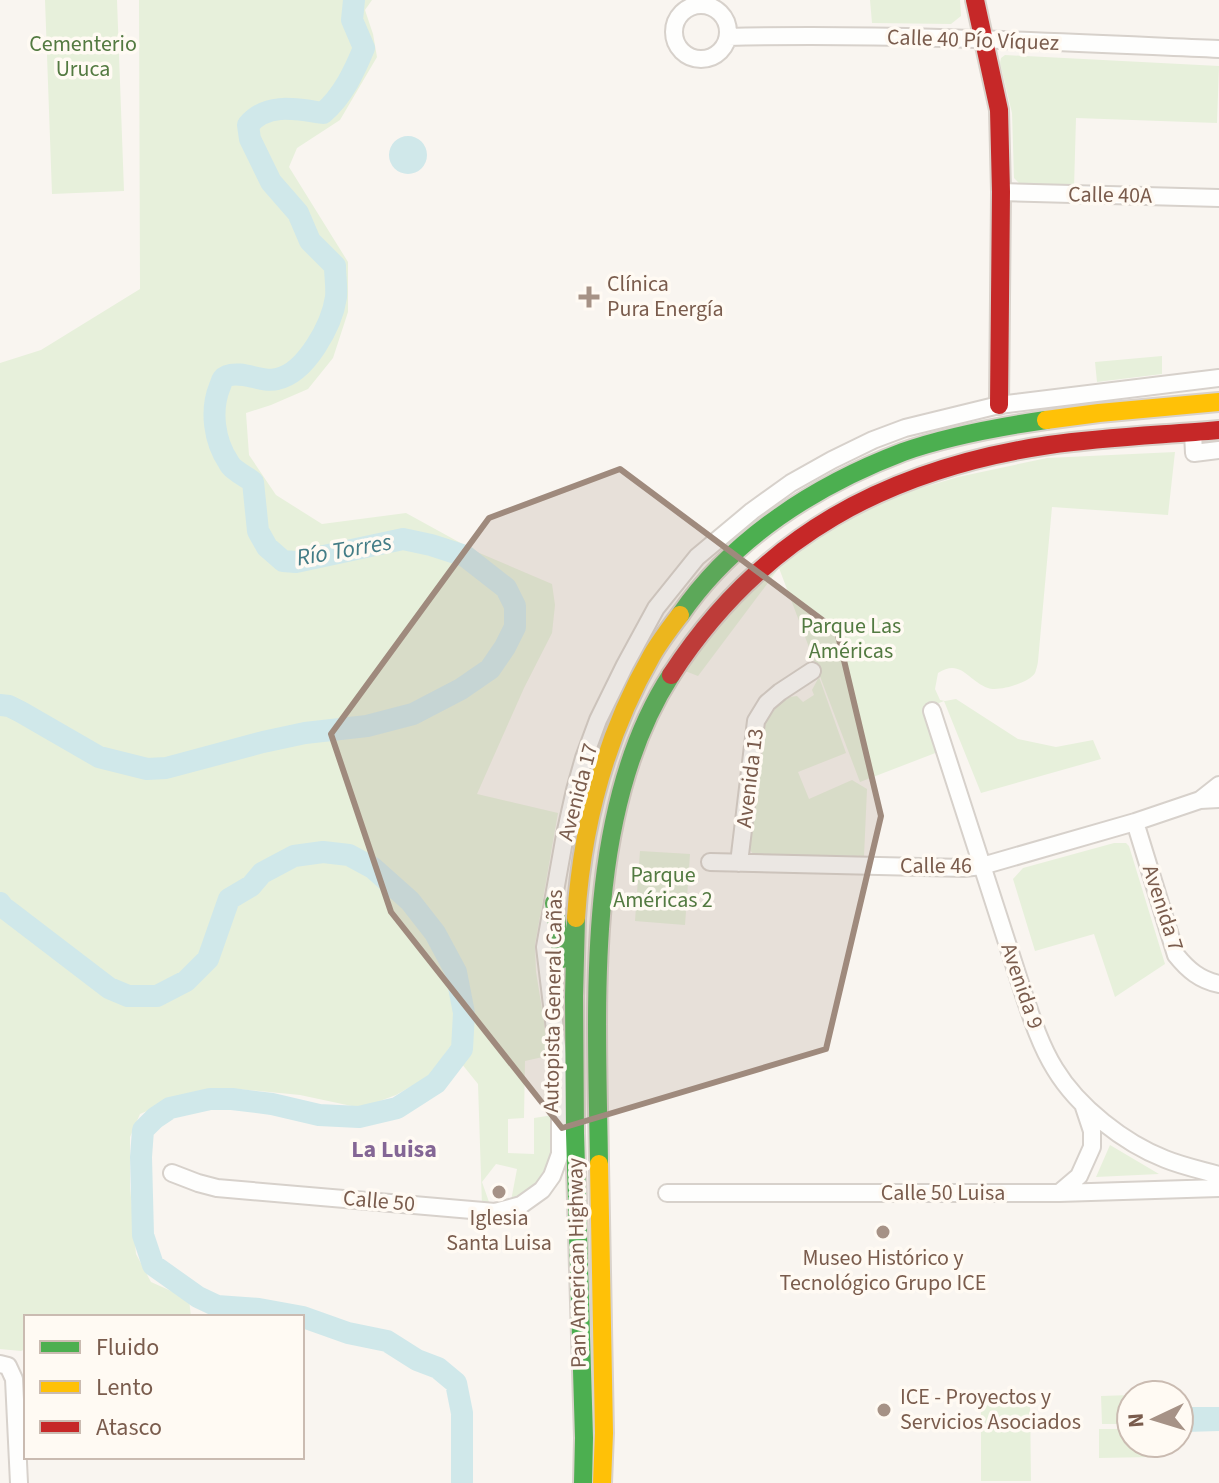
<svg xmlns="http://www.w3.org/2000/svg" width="1219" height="1483" font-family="'Source Sans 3',sans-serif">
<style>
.green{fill:#e7f0db;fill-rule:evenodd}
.water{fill:#d0e8ea}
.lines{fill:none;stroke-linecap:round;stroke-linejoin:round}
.river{stroke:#d0e8ea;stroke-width:22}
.street-casing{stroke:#d7d1cb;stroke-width:20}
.fast-casing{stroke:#d9d2cb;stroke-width:22}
.slow-casing{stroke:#d9d2cb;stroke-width:22}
.jam-casing{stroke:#d9d2cb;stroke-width:22}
.street{stroke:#fefefd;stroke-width:16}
.fast{stroke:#4caf50;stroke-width:18}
.slow{stroke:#ffc107;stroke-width:18}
.jam{stroke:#c62828;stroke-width:18}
.marked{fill:#9f8a7d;fill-opacity:0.2;stroke:#9f8a7d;stroke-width:6;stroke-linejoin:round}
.poi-dot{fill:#a69286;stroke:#fffaf3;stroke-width:3}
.labels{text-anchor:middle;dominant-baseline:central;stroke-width:7;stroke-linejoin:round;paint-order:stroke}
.street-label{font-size:22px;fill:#7a5c4d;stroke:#fffaf3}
.park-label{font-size:22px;fill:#537a41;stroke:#fffaf3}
.poi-label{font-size:22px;fill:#7a5c4d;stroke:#fffaf3;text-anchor:start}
.water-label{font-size:24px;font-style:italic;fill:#437c86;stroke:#fffaf3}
.neighbourhood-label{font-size:24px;font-weight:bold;fill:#846695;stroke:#fffaf3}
</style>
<rect width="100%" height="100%" fill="#f9f5f0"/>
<!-- green -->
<path class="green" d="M45,0H117L124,191L52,194Z
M139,0H372L365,10L373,34L377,57L340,120L297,148L289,167L348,262V312L333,358L308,389L271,405L246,413L249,455L276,495L322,524L406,513L477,552L552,584L555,605L552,633L524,688L477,794L558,813L535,945L536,972L544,1021L547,1056L525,1061L524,1118L508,1119V1153L534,1154V1118L553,1115L552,1155L546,1171L540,1182L510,1206H482L478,1084L449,1048L429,1076L396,1095L361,1108L300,1095L237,1089L180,1097L140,1114L130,1137V1186L136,1254L151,1282L189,1299L191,1317H26V1349L21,1351L0,1349V363L41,350L140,289ZM496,1164L517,1169L510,1206L489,1202L482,1182Z
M870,0H960L961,16L951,24L872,23Z
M1005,55L1219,66L1217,123L1076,118L1074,188L1022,186L1014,178L1012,113L1000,63L1001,58Z
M1162,356V374L1097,382L1095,362Z
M1175,452L1168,515L1052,507L1038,661C1038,663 1036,671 1035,673C1029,683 998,692 988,688C968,681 961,658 938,673L935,689L940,700L945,701L956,699L1018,739L1056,747L1093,740L1101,759L981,793L944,701L922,710L938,752L860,782L779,568L698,676L680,669L719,620L775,565L860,512L911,491L958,477L1047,458Z
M819,677L846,753L798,772L809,799L852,780L867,789L864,856L753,854L748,847L759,745L765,721L780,703L790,697L797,696L803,702L814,695L812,690Z
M1114,843H1126L1129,846L1165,964L1115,997L1094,934L1035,951L1013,879L1023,868Z
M640,851L690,854L685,925L635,921Z
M1110,1145L1159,1174L1096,1177Z
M1131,1395V1424H1102L1101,1396Z
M981,1398H1030L1031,1481H981Z
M1099,1429H1131V1443H1152V1457L1099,1458Z"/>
<!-- water -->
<path class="water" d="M389 155a19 19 0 1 1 38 0a19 19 0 1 1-38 0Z
M1219,1407V1431L1186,1432L1185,1407Z"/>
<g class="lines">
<!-- river -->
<path class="river" d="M0,705L9,706L21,712L99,757L147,769L166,768L263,742L305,733L367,726L413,714L461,689L490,669L505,647L515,627V606L506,588L465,556L431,545L403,539L296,562L283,561L267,547L258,531L253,482C246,476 233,471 229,463C214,441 210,410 220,386C222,381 222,378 227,376C242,370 262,383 277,379C306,373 332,325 336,297C337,287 335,276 335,266L310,241L298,213L271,182L250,139L248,125C267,102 297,109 323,113C343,96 354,72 364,48L352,20L354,0
M0,903L3,907L109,988L128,996H157L186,981L208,959L229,899L251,886L262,873L294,856L323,852L349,855L373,868L410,901L435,933L456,972L464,1013L462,1049L436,1083L397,1108L359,1117L319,1115L272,1104L232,1099H210L170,1108L155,1118L143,1130L141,1157L143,1235L153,1265L198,1297L217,1306L259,1309L303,1317L348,1333L387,1341L417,1360L438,1368L456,1383L462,1413V1483"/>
<!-- street casing -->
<g class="street-casing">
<path id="street" d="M674 32a27 27 0 1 1 54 0a27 27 0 1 1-54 0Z
M728,37C891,33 1055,42 1219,49
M1001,192L1219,198
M1193,433L1194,453L1219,450
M932,711L1022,989C1031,1016 1040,1045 1055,1069C1078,1107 1124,1143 1165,1159C1182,1166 1201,1170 1219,1175
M1219,785L1200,800L1219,799
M1135,822L1176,955C1188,970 1200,980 1219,984
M710,862L964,868L982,866L1135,822L1200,800
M739,863L756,721L767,703L780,692L812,671
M172,1173L198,1183L217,1188L495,1212L521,1205L542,1190L552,1176L560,1154V1071L545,947L565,835L575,790L584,758L598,720L625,665L656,608L697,557L752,511L791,483L832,460L873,440L905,428L999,405L1219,378
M667,1193H1059L1219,1188
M1059,1193L1079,1176L1092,1147V1131L1083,1104
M0,1364L8,1366L14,1379L19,1483"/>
</g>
<!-- fast casing -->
<g class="fast-casing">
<path id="fast" d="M680,615C733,538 816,485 903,452C948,436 998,427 1046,420
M554,903L562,959
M576,918L574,996L575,1133L584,1438L583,1483
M599,1164C597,1009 583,811 671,675"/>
</g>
<!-- slow casing -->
<g class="slow-casing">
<path id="slow" d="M1046,420L1099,413L1219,402
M576,918C582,826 606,735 652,655C660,641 670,628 680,615
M599,1164L604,1433L602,1483"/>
</g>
<!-- jam casing -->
<g class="jam-casing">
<path id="jam" d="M975,0L999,110L1001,192L999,405
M671,675C761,536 888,469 1049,445C1105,437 1162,435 1219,430"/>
</g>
<!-- street -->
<use href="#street" class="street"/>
<!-- fast -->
<use href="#fast" class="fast"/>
<!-- slow -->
<use href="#slow" class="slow"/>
<!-- jam -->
<use href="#jam" class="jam"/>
</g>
<!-- marked area -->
<path class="marked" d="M620,469L837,631L881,816L826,1049L562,1128L391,912L331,734L489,518Z"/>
<!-- markers -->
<g class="poi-dot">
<path d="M585 285h8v8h8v8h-8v8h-8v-8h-8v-8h8z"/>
<circle cx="499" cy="1192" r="8"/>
<circle cx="883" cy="1232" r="8"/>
<circle cx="884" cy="1410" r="8"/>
</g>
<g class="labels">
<!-- street labels -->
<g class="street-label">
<text transform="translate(973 40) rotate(2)">Calle 40 Pío Víquez</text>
<text transform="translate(1110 195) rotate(1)">Calle 40A</text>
<text transform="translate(750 778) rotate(-83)">Avenida 13</text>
<text transform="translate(578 792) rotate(-75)">Avenida 17</text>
<text x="936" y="866">Calle 46</text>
<text transform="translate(1163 908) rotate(72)">Avenida 7</text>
<text transform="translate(1022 986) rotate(71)">Avenida 9</text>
<text transform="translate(553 1001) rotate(-89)">Autopista General Cañas</text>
<text x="943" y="1193">Calle 50 Luisa</text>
<text transform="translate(379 1201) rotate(5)">Calle 50</text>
<text transform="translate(577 1263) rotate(-91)">Pan American Highway</text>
</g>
<!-- park labels -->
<g class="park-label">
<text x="83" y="44">Cementerio<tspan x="83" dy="25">Uruca</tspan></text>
<text x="851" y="626">Parque Las<tspan x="851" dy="25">Américas</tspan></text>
<text x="663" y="875">Parque<tspan x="663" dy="25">Américas 2</tspan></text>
</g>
<!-- poi labels -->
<g class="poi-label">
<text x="607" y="284">Clínica<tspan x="607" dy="25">Pura Energía</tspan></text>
<text x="499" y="1218" text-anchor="middle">Iglesia<tspan x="499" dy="25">Santa Luisa</tspan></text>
<text x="883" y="1258" text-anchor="middle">Museo Histórico y<tspan x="883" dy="25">Tecnológico Grupo ICE</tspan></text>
<text x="900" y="1397">ICE - Proyectos y<tspan x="900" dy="25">Servicios Asociados</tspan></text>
</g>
<!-- water labels -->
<g class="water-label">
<text transform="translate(344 550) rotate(-10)">Río Torres</text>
</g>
<!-- neighbourhood labels -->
<g class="neighbourhood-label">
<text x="394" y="1149">La Luisa</text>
</g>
</g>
<!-- legend -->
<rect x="24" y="1315" width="280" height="144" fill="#fffaf3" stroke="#cabbb1" stroke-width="2"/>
<rect x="40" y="1341" width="40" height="12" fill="#4caf50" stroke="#cabbb1" stroke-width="2"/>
<text x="96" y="1355" font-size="24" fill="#7a5c4d">Fluido</text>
<rect x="40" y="1381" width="40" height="12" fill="#ffc107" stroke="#cabbb1" stroke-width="2"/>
<text x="96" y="1395" font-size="24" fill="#7a5c4d">Lento</text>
<rect x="40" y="1421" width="40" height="12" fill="#c62828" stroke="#cabbb1" stroke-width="2"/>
<text x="96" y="1435" font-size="24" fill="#7a5c4d">Atasco</text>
<!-- north arrow -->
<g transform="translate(1155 1419) rotate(266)"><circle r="38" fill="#fffaf3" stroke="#cabbb1" stroke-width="2"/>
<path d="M0-6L14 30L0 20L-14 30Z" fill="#a69286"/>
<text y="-12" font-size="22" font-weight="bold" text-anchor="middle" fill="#7a5c4d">N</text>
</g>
</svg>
